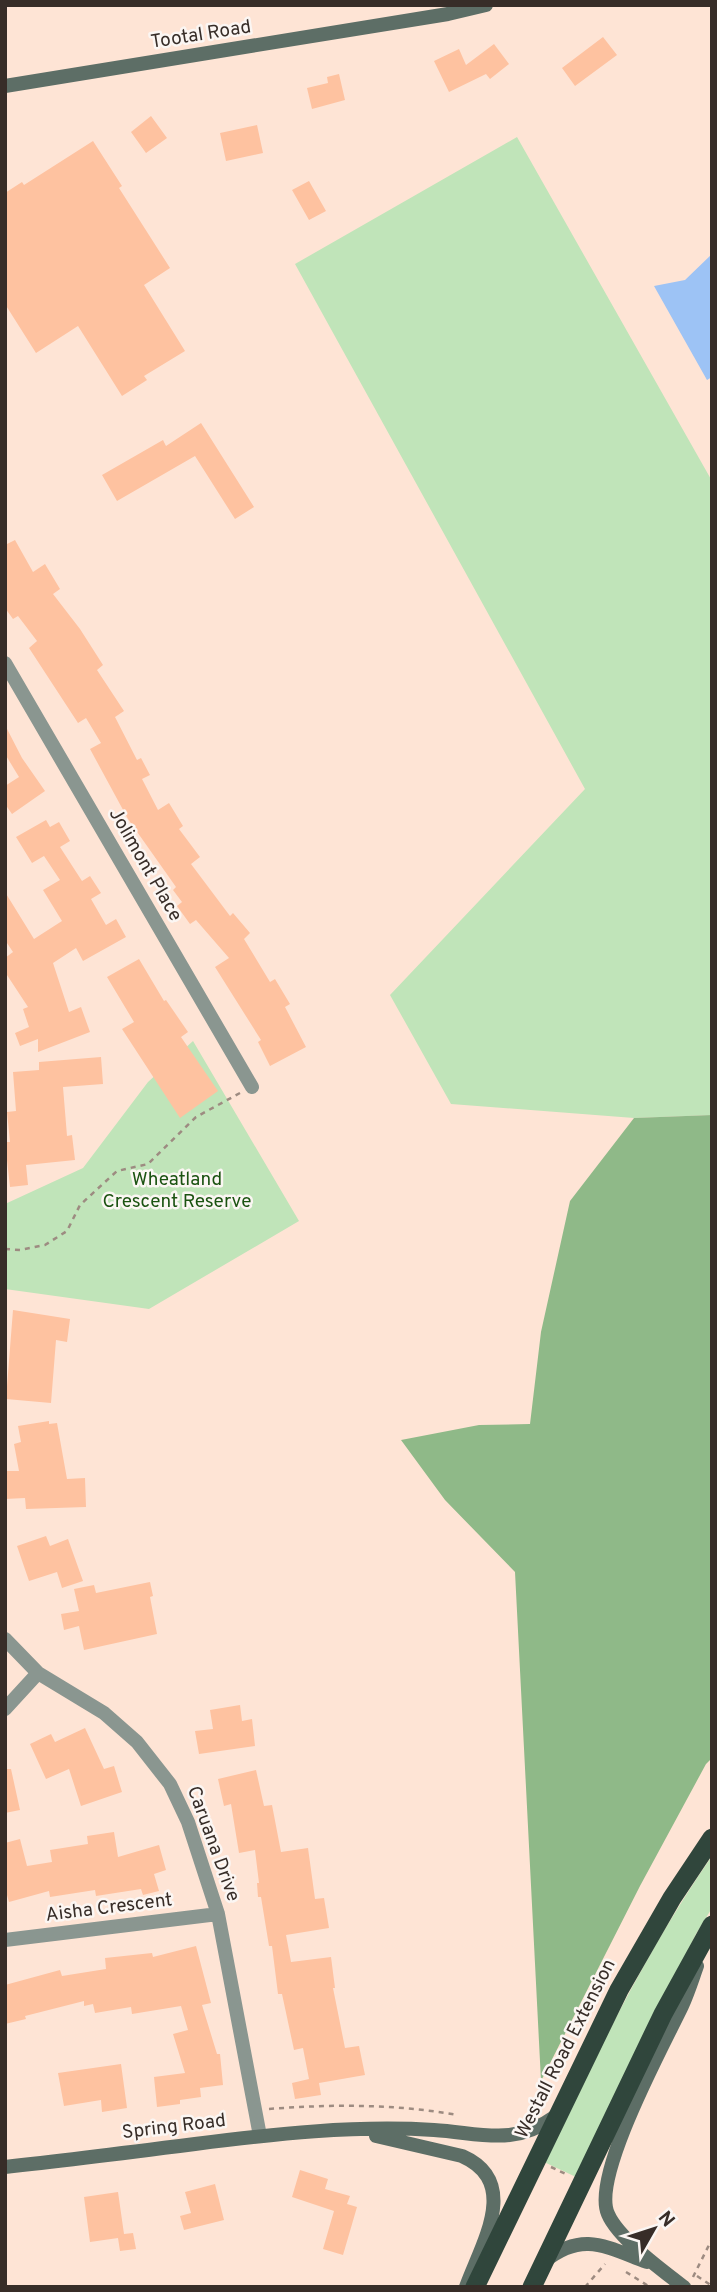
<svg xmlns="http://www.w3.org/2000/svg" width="717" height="2292" font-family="Overpass,sans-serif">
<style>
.green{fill:#c0e4b9}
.forest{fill:#8fb988}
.water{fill:#9dc3f5}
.building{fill:#fec2a0}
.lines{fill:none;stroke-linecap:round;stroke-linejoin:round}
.path{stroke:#9d8b81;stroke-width:2.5;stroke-dasharray:5 5;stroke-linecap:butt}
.minor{stroke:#8a9690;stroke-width:14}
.secondary{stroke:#5d6e66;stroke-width:14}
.trunk{stroke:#30463c;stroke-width:19}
.labels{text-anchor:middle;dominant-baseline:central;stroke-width:5;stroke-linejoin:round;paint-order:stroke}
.street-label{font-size:19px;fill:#372d28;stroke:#fbf6f3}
.park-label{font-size:19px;fill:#1b5311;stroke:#fbf6f3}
</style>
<rect width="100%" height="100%" fill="#fee4d5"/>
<!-- green -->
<path class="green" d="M517,137L712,481V1115L634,1118L451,1104L390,995L585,789L295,264Z
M193,1041L299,1221L149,1309L5,1289V1204L83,1168L148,1082Z
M712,1856V1908L696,1934L576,2177L544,2162C596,2057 645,1952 712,1856Z"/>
<!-- forest -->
<path class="forest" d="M712,1115V1758L706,1764L640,1886L541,2081L515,1572L445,1500L401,1440L479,1425L530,1424L541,1332L570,1201L634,1118Z"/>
<!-- water -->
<path class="water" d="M712,254V377L707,380L654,286L685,280Z"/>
<!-- building -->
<path class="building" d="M603,37L617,55L575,86L562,68Z
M494,44L509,64L490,79L486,74L449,92L434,61L459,49L466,65Z
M339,74L345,100L312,109L307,88L328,83L327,77Z
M151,116L167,138L146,153L131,132Z
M257,125L263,153L226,161L220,133Z
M93,141L122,186L119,188L170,268L144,285L185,351L144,376L147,380L122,396L78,326L36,353L5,304V193L22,182L24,185Z
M309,181L326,211L309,220L292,190Z
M201,423L254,507L235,519L195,456L117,501L102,475L163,440L166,446Z
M15,540L33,572L45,564L60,589L53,594L80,629L103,665L97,670L124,711L115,717L137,760L141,758L150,775L142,779L158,810L169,803L183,826L179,829L200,857L191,864L230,916L233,913L250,933L244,939L270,982L275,979L290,1004L285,1007L306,1047L270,1066L258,1042L261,1040L215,967L229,958L196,920L190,924L177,906L182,902L173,890L176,887L128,819L90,749L101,743L86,718L78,723L29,648L37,641L18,616L13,619L5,608V545Z
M5,725L22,758L45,791L12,814L5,804V786L19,777L5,754Z
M46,820L50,827L59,822L70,841L60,847L82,881L90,876L101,893L91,899L106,925L116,919L126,937L83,961L76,948L53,963L69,1012L81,1007L90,1032L38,1052V1039L20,1046L15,1033L29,1027L23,1009L28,1007L5,972V958L13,952L5,940V892L34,939L62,921L43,890L60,880L44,856L32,863L16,837Z
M139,959L164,1001L166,1000L188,1032L181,1037L218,1091L180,1118L122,1029L134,1022L107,977Z
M101,1057L103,1084L63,1087L67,1136L72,1135L75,1160L26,1165L28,1185L10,1187L5,1142H10L7,1112L16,1111L13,1072L39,1070V1062Z
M13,1310L70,1319L67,1342L56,1340L51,1403L6,1399Z
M49,1421V1424L57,1423L67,1479L85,1478L86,1507L26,1509L25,1498L5,1499V1471H19L14,1444L21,1442L18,1426Z
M46,1536L50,1546L68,1539L83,1581L62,1588L57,1572L29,1581L17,1546Z
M150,1582L153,1596L150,1597L157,1634L84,1650L79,1626L64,1630L61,1614L79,1611L74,1589L94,1585L96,1593Z
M240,1705L242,1721L252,1719L255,1746L199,1754L195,1731L213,1729L210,1710Z
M85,1728L104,1769L114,1766L122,1792L81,1806L69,1769L46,1779L30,1744L51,1734L55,1742Z
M5,1769H11L20,1810L5,1813Z
M256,1770L264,1806L272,1805L281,1852L308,1848L315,1899L324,1898L329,1928L286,1935L291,1962L331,1957L335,1988H333L345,2048L359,2046L365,2075L319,2083L321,2095L295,2099L292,2083L309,2079L303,2048L294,2050L282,1994H278L272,1946H269L261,1897H258L257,1883H259L255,1850L239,1853L231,1804L224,1806L218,1779Z
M114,1832L118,1857L159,1845L166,1870L154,1874L159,1891L143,1895L141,1889L96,1896L95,1890L50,1897L49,1891L9,1902L5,1888V1843L20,1839L27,1866L52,1862L50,1850L88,1844L87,1836Z
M196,1946L211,2003L202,2005L217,2054H220L223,2085L200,2088L201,2097L180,2100V2104L157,2107L154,2077L185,2073L173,2034L188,2030L181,2006L132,2014L131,2007L95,2013L93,2004L84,2006V2001L25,2016L26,2019L5,2024V1985L60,1970L62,1976L106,1969L105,1958L152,1953L153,1957Z
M121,2064L127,2108L102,2112L101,2100L64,2106L58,2073Z
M300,2170L328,2179L325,2189L350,2196L347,2204L357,2207L343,2255L323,2249L334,2211L292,2197Z
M215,2184L224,2220L184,2230L180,2216L191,2213L185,2192Z
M118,2192L124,2234L133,2233L136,2249L120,2251L118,2238L90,2242L84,2197Z"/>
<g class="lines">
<!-- path -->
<path class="path" d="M5,1249L20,1250L45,1245L67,1231L80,1205L117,1171L148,1164L196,1117L240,1093
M269,2109C333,2104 395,2104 458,2115
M551,2167L568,2175
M626,2272L650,2287
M697,2276L712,2286
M693,2277L712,2239
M585,2287L605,2264"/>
<!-- minor -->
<path class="minor" d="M5,663L252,1087
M5,1639L38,1673L104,1713L137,1742L170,1784L188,1822L218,1914L260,2136
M5,1709L38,1673
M5,1940L218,1914"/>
<!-- secondary -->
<path class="secondary" d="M5,86L448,14L486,5
M376,2136L462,2156C521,2182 482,2243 466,2287
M5,2167C69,2160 132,2152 195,2144C275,2134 354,2125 434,2130C482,2133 513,2147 556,2116
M545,2261C583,2231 606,2247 647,2262
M684,2287C663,2271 618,2238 608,2214C591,2177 664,2044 682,2006C688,1993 692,1980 697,1966"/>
<!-- trunk -->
<path class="trunk" d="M475,2287L619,1990L672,1898L712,1838
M532,2287L663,2014L712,1925"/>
</g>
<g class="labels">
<!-- street labels -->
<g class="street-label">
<text transform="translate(201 35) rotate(-9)">Tootal Road</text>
<text transform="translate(145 865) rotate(60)">Jolimont Place</text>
<text transform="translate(213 1844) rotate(70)">Caruana Drive</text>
<text transform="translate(109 1908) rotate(-7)">Aisha Crescent</text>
<text transform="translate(566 2049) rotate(-63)">Westall Road Extension</text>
<text transform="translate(174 2127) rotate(-7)">Spring Road</text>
</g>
<!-- park labels -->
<g class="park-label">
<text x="177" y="1180">Wheatland<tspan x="177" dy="22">Crescent Reserve</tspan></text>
</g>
</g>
<!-- border -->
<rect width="717" height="2292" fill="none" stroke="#372d28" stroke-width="14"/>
<!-- north arrow -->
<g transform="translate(654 2229) rotate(51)" stroke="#fbf6f3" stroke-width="5" paint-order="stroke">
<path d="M0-5L12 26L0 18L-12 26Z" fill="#372d28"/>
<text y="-10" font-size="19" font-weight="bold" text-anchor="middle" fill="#372d28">N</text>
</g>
</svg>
